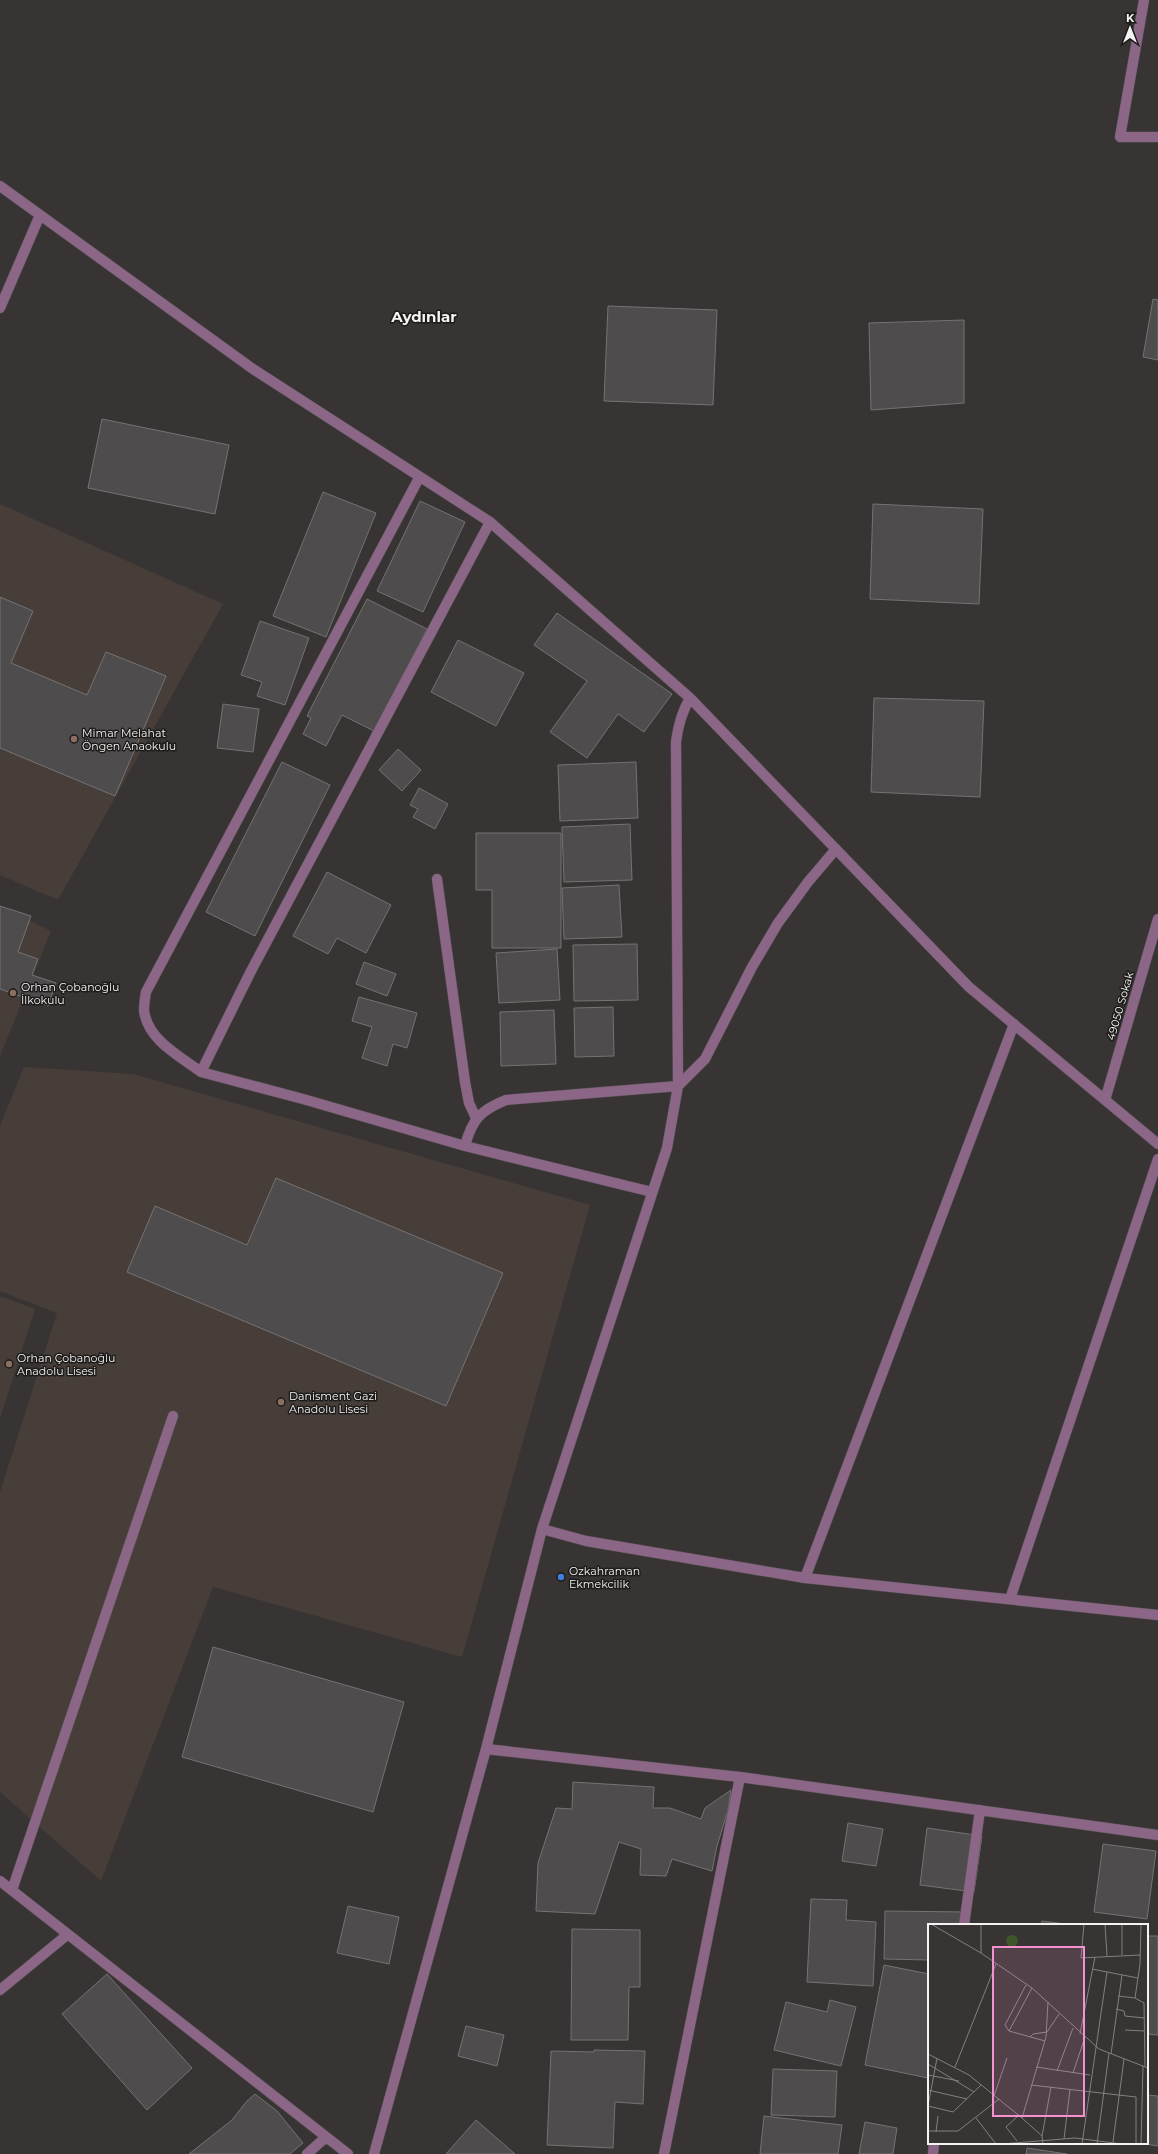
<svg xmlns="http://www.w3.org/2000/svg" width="1158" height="2154" font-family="Montserrat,sans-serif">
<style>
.built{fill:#473e3a}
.building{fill:#4f4c4e;stroke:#767274}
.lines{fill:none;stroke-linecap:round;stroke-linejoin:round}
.minor-casing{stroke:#565352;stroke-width:11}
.minor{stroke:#8b6687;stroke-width:10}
.education-dot{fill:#8d6e63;stroke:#1d1c1b;stroke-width:1.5}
.shop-dot{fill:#3f7fe0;stroke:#1d1c1b;stroke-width:1.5}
.labels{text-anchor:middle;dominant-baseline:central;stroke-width:3;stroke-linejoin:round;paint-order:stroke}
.poi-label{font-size:11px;fill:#f6f4f3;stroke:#1d1c1b;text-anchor:start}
.street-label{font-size:11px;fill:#f6f4f3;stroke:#1d1c1b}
.district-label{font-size:15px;font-weight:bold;fill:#f6f4f3;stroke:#1d1c1b}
.inset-road{fill:none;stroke:#838180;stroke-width:1}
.view{fill:#f790ce;fill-opacity:0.15;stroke:#f790ce;stroke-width:2}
.inset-edge{fill:none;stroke:#f6f4f3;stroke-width:2}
</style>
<rect width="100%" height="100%" fill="#373433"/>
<!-- built -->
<path class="built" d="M0,504L223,604L58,900L0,875Z
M0,906L51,931L0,1056Z
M24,1067L133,1074L590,1205L462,1657L213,1587L101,1881L0,1792V1492L57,1313L0,1291V1126Z
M0,1296L35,1309L0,1419Z"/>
<!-- building -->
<path class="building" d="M1153,299L1158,300V360L1143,357Z
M608,306L717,310L713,405L604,401Z
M964,320V403L871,410L869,323Z
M102,419L229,445L215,514L88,488Z
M323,492L376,513L326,637L273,616Z
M420,501L465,522L423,612L377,591Z
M873,504L983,509L979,604L870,599Z
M0,597L33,611L11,663L87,695L106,652L166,676L115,796L0,748Z
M367,599L427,629L374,731L342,715L326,746L303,734L311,718L307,716Z
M557,613L672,694L644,732L618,714L587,758L550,732L587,681L534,645Z
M260,621L309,638L285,705L257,696L262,682L241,675Z
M458,640L524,673L496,726L431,692Z
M874,698L984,701L980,797L871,792Z
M223,704L259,709L253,752L217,748Z
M398,749L421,770L402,791L379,770Z
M282,762L330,785L255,936L206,912Z
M636,762L638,818L560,821L558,765Z
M419,788L448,804L435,829L413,817L418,809L410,805Z
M630,824L632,880L564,882L562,827Z
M476,833H561V948H492V890H476Z
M327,872L391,905L366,953L337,938L328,954L293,936Z
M619,885L622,937L564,939L562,888Z
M0,906L31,916L18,952L38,959L32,975L56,983L48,1006L0,989Z
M637,944L638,1000L574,1001L573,945Z
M557,949L560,1000L499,1003L496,953Z
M364,962L396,974L387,996L356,984Z
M359,997L417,1013L407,1048L393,1044L387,1066L362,1058L372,1027L352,1021Z
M613,1007L614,1056L575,1057L574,1008Z
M554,1010L556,1064L501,1066L500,1012Z
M276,1178L503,1273L446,1406L127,1272L155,1206L247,1245Z
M213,1647L404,1702L373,1812L182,1757Z
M573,1782L654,1787L653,1808H670L701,1819L705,1808L731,1790L728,1810L717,1846L712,1871L672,1859L666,1876L640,1875L641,1849L619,1842L595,1914L536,1911L538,1863L556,1808L572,1809Z
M848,1823L883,1829L876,1866L842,1861Z
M927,1828L982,1836L974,1892L920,1885Z
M1103,1844L1156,1851L1147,1919L1094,1912Z
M811,1899L847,1900L846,1920L876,1922L873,1986L807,1982Z
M348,1906L399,1917L389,1964L337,1953Z
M885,1911L966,1912L965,1925H929V1960L884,1959Z
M1042,1921L1073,1925H1041Z
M572,1929L640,1930V1987H629L628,2040H571Z
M1147,1936H1158V2035L1147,2034Z
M884,1965L929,1974L928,2078L865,2065Z
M107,1974L192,2068L147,2110L62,2014Z
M830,2000L856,2007L841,2066L774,2050L786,2002L827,2012Z
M466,2026L504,2035L497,2066L458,2056Z
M594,2050L645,2051L643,2104L615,2102L613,2148L547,2145L551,2051L594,2052Z
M773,2069L837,2071L835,2117L771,2115Z
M255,2094L277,2111L303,2143L290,2154H189L232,2120L247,2101Z
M1147,2095L1158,2096V2146L1139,2143H1147Z
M764,2116L842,2125L838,2154H760Z
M476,2120L515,2154H446Z
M865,2122L897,2128L893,2154H859Z
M1027,2148L1067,2154H1026Z"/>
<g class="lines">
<!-- minor casing -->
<g class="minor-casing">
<path id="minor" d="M1144,0L1120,137H1158
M0,186L253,369L490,522L690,698L969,987L1158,1144
M0,308L40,215
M490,522L250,973L201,1072L303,1099L465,1146L652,1192
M437,879L465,1082L469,1103L476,1118
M201,1072C180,1056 147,1040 144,1010C144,1004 145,998 146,992L419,478
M1105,1100L1158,919
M465,1146C472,1119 481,1110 506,1100L678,1086L705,1059L752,967L778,923L808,882L836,849
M542,1529L586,1541L805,1578L1158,1615
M805,1578L1014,1024
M1010,1599L1158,1159
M486,1749L740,1777L1158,1835
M0,1881L348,2154
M12,1890L173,1416
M964,1925L980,1810
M0,1990L67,1935
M307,2154L326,2137
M374,2154L486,1749L542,1529L667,1148L678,1086L676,742C678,726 681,713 690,698
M664,2154L740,1777
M933,2154L934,2143"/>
</g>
<!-- minor -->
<use href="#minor" class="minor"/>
</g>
<!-- markers -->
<g class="education-dot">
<circle cx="74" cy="739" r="4"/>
<circle cx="13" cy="993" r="4"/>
<circle cx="9" cy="1364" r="4"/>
<circle cx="281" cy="1402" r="4"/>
</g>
<circle class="shop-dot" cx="561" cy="1577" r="4"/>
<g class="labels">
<!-- poi labels -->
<g class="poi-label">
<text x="82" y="733">Mimar Melahat<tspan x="82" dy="13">Öngen Anaokulu</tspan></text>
<text x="21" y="987">Orhan Çobanoğlu<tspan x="21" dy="13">İlkokulu</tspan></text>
<text x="17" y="1358">Orhan Çobanoğlu<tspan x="17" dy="13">Anadolu Lisesi</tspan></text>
<text x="289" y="1396">Danisment Gazi<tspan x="289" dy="13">Anadolu Lisesi</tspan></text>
<text x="569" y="1571">Ozkahraman<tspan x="569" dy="13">Ekmekcilik</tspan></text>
</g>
<!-- street labels -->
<g class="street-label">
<text transform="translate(1120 1006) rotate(-74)">49050 Sokak</text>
</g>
<!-- district labels -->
<g class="district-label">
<text x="424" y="316">Aydınlar</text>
</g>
</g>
<!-- overview -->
<g transform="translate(928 1924)">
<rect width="220" height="220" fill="#373433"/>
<path d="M78 17a6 6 0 1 1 12 0a6 6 0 1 1-12 0Z" fill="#405729"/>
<path class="inset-road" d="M3,0L53,29M53,0V29L104,64L171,125L220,144M156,0L153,34L212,31M177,0L179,32M194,0V31M213,0L212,40L207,74L216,79L217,143M164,45L210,54M104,64L81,107L117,117M190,72L207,74M188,85L196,87L197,92L216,94M197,106L216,107M81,107L77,101L98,61M152,110L167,33M102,113L105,110L119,108L131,90M0,130L41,151L94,194L114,212L115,220M183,130L194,51M0,140L46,168M27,143L68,40M108,143L162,151M129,147L145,104M145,149L157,113M0,151L31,157M103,161L208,173V220M0,166L39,175M66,172L79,134M0,182L25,188L53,161M0,182L9,134M48,194L68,220M94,194L118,113L120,78M0,207H30L71,175M8,208L10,192M114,212L123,163M136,215L142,165M89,217L78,203L91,191M185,218L196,135M74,220L147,214L194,220M154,220L179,48M169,220L181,129M213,220L215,142"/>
<path class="view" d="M65,23H156V192H65Z"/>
<rect width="220" height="220" class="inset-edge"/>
</g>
<!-- north arrow -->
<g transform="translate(1130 28)" stroke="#1d1c1b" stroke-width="3" paint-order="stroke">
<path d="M0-3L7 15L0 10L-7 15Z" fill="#f6f4f3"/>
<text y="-6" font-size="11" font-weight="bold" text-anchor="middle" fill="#f6f4f3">K</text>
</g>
</svg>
